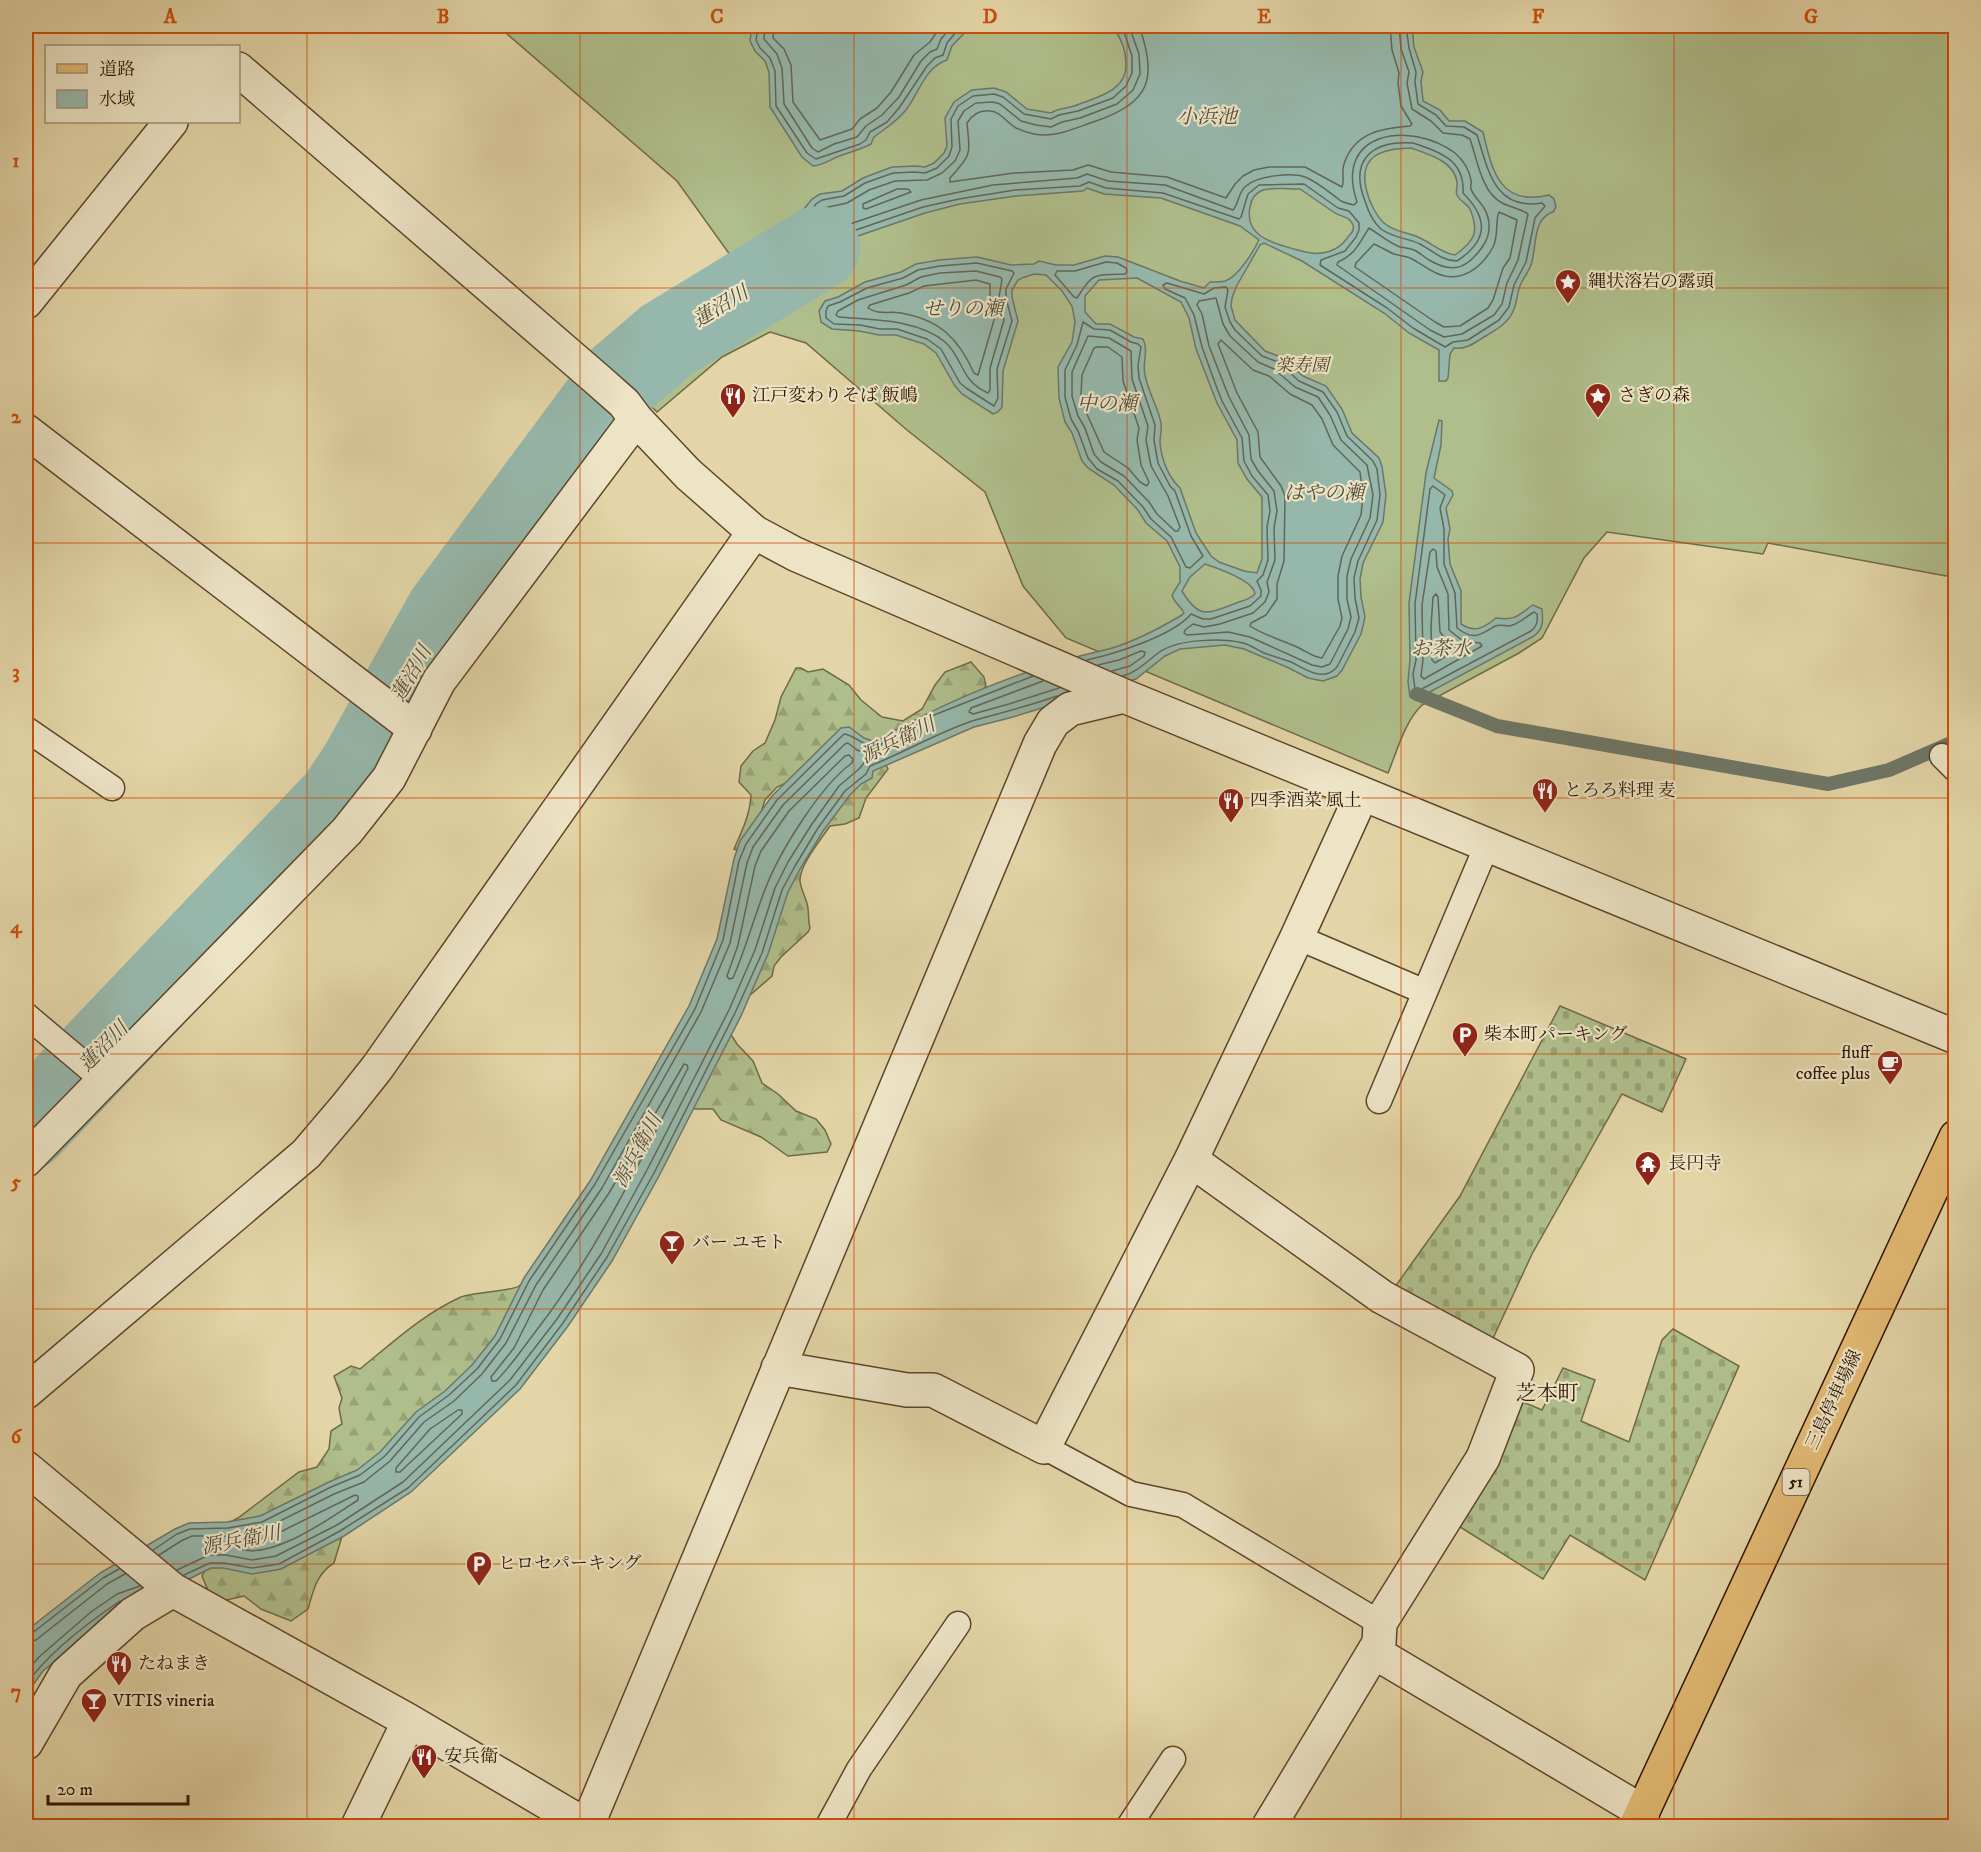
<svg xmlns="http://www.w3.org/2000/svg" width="1981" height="1852" font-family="'IM FELL DW Pica','Noto Serif JP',serif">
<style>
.forest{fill:url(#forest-firs);stroke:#6f6a46;stroke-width:1.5}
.cemetery{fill:url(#cemetery-stones);stroke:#6f6a46;stroke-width:1.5}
.garden{fill:#afbe8b;stroke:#6f6a46;stroke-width:1.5}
.water{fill:#96b8ac;stroke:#6d7767;stroke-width:1.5;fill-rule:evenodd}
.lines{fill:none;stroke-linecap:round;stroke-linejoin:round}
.shore{stroke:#626656;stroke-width:1.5}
.stream{stroke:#6d7767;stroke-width:14}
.river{stroke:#96b8ac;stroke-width:84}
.service-casing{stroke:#5c452a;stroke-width:27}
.minor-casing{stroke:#5c452a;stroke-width:36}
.primary-casing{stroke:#2f1500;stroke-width:36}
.service{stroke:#ede4c6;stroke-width:24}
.minor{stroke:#ede4c6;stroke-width:33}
.primary{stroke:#e2ba74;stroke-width:33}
.grid{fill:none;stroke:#cc4f0a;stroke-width:1.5;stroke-opacity:0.55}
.labels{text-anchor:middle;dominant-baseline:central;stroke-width:4.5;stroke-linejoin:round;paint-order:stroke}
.shield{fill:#ede4c6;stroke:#68533b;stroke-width:1.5}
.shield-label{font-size:16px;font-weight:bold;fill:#2f1500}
.poi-label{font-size:18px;fill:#2f1500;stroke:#ede4c6;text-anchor:start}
.park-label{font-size:18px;font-style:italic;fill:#55482a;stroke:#ede4c6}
.street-label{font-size:18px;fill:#2f1500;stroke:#ede4c6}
.water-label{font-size:20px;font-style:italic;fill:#534e3c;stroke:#ede4c6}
.quarter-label{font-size:21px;fill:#2f1500;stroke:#ede4c6}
.neatline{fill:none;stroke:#cc4f0a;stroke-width:2}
.grid-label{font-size:20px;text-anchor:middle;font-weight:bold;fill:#cc4f0a}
</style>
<defs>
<pattern id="forest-firs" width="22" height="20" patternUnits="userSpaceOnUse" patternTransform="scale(1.5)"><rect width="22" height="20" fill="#afbe8b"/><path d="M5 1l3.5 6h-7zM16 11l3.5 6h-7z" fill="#97a276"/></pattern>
<pattern id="cemetery-stones" width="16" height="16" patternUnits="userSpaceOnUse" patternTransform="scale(1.5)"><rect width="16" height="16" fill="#afbe8b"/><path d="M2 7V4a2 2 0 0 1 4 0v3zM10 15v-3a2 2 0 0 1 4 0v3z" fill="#97a276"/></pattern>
</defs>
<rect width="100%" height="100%" fill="#e3d5a7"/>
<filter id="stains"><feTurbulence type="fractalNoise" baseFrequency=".00333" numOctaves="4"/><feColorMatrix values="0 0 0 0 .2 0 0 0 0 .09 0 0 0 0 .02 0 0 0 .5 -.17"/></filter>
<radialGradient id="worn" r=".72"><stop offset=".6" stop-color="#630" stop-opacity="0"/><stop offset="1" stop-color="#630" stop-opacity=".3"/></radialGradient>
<!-- forest -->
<path class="forest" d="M971,662L984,677L986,686L978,695L777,787L765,800L758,822L741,852L734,849C742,831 750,815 751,795L739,782L741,766L753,751L765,743L775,720L781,697L796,668H801L808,672L823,669L849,685L861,700L882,717L903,721L922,709L935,685L945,672Z
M885,763L888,769L866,798L859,818L845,824L830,826C821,839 799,866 800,881C801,891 808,901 808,909C809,916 808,921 810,928L808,932L781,957L774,966L772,976L749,996L804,811Z
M728,1030L737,1044L753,1061L762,1083L778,1094L796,1111L816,1119L825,1130L831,1144L827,1152L788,1156L761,1137L721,1120L713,1109H695L688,1106Z
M586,1189L535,1308L389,1449L317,1504L225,1525L238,1518L299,1472L317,1467L329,1449L331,1431L342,1424L339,1408L342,1398L334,1376L351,1366L360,1369C392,1343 423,1314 461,1297C474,1292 513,1291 519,1286C542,1269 556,1241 570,1216C576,1207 578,1197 586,1189Z
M343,1533L334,1563C317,1573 313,1591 308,1609L291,1621L261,1609L244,1596L222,1601L209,1593L202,1576L206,1568Z"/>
<!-- cemetery -->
<path class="cemetery" d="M1560,1006L1686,1059L1662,1112L1622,1094L1532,1254L1489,1347L1392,1291L1460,1196Z
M1673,1329L1739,1366L1645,1580L1570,1535L1543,1579L1457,1525L1496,1468L1523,1402L1542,1410L1563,1368L1595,1380L1581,1421L1629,1442L1662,1340Z"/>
<!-- garden -->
<path class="garden" d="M498,26H1955V572L1946,576L1768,543L1763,554L1607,532L1584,558L1542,638L1519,653L1422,705C1405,721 1397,751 1388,773L1066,638L1023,586L985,492L907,430L806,343L770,332L722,357L657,412L606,362L743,273L677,181Z"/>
<!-- water -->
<path class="water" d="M752,26H971L952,46L947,60C925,67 919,93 906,110C896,122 886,128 874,137L871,144C860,150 849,152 837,157C828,161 823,165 813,166L802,157L770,107L769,72L765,61L755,51L750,41Z
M1112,26H1412L1414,47L1423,72L1421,81L1423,101L1440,110L1449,121H1465L1483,132C1492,171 1500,207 1549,195L1554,199L1556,207L1553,212C1532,218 1537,248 1531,265C1528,273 1523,278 1520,286C1517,293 1517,302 1514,309C1509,323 1496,330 1484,337C1474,343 1466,350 1454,348L1450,354L1448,378L1446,381H1439V350L1409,333L1384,313L1302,261L1264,243L1260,245L1236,287L1232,298L1231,306L1235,320L1265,351L1281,357L1303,376L1326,386L1342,409L1352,433L1379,458L1382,467L1386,495L1383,522L1363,563L1360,579L1361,597L1365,617L1361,634L1342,670L1337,676L1323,681L1308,678L1289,668L1244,649L1225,645L1180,649L1165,656L1136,679L1013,717L974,727L873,771L872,778L861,784L850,795L823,831L800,869L788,892L768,954L741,1016L659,1176L612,1261L568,1326L520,1389L411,1492L344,1536L281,1569L252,1574L223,1568H211L181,1583L63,1655L43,1671L26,1695V1631L100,1573L175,1529L189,1523L227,1522L260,1516L329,1482L357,1470L380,1452L416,1412L445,1391L472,1365L495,1336L524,1278L590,1181L689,1006L717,939L734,859L740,841L772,796L841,728L849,727L864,738L875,742C931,709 984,686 1045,666C1067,658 1090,654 1112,648C1136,641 1160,628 1182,615L1184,613C1181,606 1174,603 1172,595L1180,582V567L1167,541L1146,523L1138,510L1114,485L1088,468L1082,461L1072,433L1065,422L1059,398L1058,367L1072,342L1075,322L1072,306L1062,291L1046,275L1034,274L1022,278L1018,280L1012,290V297L1018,321L1003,371L1002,407L998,412L993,414L962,394L955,386L936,353L924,344L896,335H879L859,331L832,329L821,322L819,311L825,301L838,297L865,282L901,272L916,264L939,260L977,257L1011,265L1034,264L1039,261L1056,265H1074L1105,256L1118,257L1180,281L1204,288L1210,282C1215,282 1221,282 1225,281C1238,277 1253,252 1259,240L1240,226L1161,198L1104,194L1087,188L1083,191L1016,196L960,204L925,213L855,237L793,271H790C784,259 777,250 776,236L790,226L812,199L820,194L842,191L863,178L892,167L916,166L925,167L934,163L944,153L947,146L945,118L954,102L972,90L994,88L1006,92L1027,109L1051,113C1059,107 1068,109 1077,105C1097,97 1127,91 1126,64C1126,50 1120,36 1112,26ZM1411,148C1428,154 1454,161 1457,182C1458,187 1455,191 1457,195C1460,201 1467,204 1470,209C1479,231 1476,240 1455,255C1442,253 1434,245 1422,239C1410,232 1395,233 1384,223C1370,210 1354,170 1375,156C1385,149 1399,149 1411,148ZM1300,189C1312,197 1323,205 1335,213C1341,217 1350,216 1353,225C1355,230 1351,234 1348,237C1341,247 1333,252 1321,253C1313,255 1303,251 1294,249C1272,243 1244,236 1250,207C1251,200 1255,193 1263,190C1274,187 1289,189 1300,189ZM1137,278L1181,302L1189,318L1196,349L1217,403L1237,440L1238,463L1247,479L1262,497V559L1257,573L1244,571L1219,562L1211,556L1196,533L1180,488C1168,477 1161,458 1160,442C1160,436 1162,430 1161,423C1158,407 1148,392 1145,375C1142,362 1149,351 1143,339L1134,337L1110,324H1096L1085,312V296L1099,280ZM1205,564C1217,568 1254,581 1255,594C1248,601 1242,600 1234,604C1206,614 1199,619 1182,591L1190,577Z
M1439,420L1442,421L1441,445L1434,478L1452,491L1453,495L1446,508L1450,529L1448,539L1450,564L1461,591V624C1475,633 1484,628 1496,618C1516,621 1518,615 1533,605L1542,609C1543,621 1544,628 1534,636L1415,700L1410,697L1408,682L1410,660L1409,603L1426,473Z"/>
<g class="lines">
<!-- shore -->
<path class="shore" d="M758,26L756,40L760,48L770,58L775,71L776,106L807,153L816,159L860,144L866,140L870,132L887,122L899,108L927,66L935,58L943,55L947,43L961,26
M765,26L764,39L777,54L782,68L784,104L812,148L818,152L834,144L857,137L866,126L882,115L899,97L921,61L930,52L937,49L941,39L952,26
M774,26L773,38L784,49L791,65L793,102L820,140L852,129L860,119L877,108L891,92L914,55L930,42L941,26
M1120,26L1124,32L1132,56V73L1126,86L1113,98L1078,111L1059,115L1051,119L1024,114L1003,97L994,94L973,96L958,106L951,119L952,147L949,156L937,168L925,173L915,172L893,173L865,183L844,196L822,200L816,204L795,230L783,239L785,250L792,262L796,263L853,231L923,207L959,199L1015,190L1080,186L1089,182L1106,188L1163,193L1239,219L1241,217L1248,194L1259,185L1304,184L1338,208L1349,211L1359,223V230L1356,237L1345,251L1321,260L1320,265L1387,308L1413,328L1445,347L1453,342L1468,340L1499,320L1509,307L1514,285L1526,262L1535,218L1545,206L1542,203C1494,211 1488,169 1477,135L1464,127L1446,126L1436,115L1418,104L1415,82L1416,72L1409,48L1406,26
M1129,26L1139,54L1140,74L1133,90L1117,104L1080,118L1062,122L1051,127L1036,125L1021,121L1000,104L993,102L976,103L964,111L958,121L960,150L955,161L942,173L927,180L895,181L869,190L847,203L824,208L808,228L792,241V248L798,252L850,224L921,200L993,185L1077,178L1087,174L1108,181L1165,185L1233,210C1239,204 1238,192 1246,186C1257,176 1292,172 1305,177C1318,182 1330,193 1341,201C1345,203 1350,204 1354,205L1357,202C1333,131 1410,120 1455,153C1463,160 1469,169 1471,180C1472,183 1470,186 1471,189C1472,194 1481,203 1484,208C1491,220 1491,234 1483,246C1467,269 1453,274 1429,260C1424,257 1419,252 1414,250C1409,248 1405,248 1400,247C1389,243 1379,234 1369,228C1360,242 1355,255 1338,262L1337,265L1430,330L1444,337L1462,334L1494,315L1502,304L1507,283L1518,260L1528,214C1521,209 1510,207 1502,203C1481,192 1477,158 1470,139L1462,135L1443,133L1431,121L1412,109L1407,83L1409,72L1401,49L1399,26
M1139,26C1158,78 1150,103 1096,121C1075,128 1056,138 1034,134C1028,133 1022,131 1016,128C1008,124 1000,111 990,111C980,110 972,115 967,123C970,155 972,154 950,178V182L1014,173L1073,170L1088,165L1111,172L1167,177L1226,198L1235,184L1243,176L1254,170L1269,167H1305L1342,187C1345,181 1341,172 1344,164C1354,133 1381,128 1410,126L1412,124L1401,106L1398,83L1399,73L1392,50L1390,26
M1413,143C1440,152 1465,160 1463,193C1488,218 1489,240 1457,261C1442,261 1433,251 1420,244C1408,238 1393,238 1381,229C1373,222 1368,211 1365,201C1349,160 1372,140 1413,143Z
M897,189H908L911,192L866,209L863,208V204Z
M1499,212L1517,220L1510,258L1503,268L1493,300L1488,308L1460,326L1444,327L1435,322L1355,267L1356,263L1374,244C1381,247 1387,251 1394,254C1400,256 1407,256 1412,259C1420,263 1427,269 1436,273C1460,284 1481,269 1493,247C1499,235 1495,220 1499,212Z
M1106,262L1117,263L1126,268L1127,272L1125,274C1095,276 1094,270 1077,298L1074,297L1055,275L1057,271H1075Z
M977,263L1012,271L1014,273L1006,289V298L1012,321L997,369L998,398L994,406L966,388L960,383L941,349L927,339L897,329H880L860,325L834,324L826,318V311L828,306L840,302L867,288L903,278L918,270L940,266Z
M976,271L1000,277L1002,279L999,297L1004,320L990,368V390L988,393C960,381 964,359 945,342C918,319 872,320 839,317L836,315L838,311L858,300L906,285L921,277L940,273Z
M976,280L990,284V300L994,320L978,375L974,373C958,338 940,320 901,313C889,311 878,315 868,308L870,305L909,293L924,286Z
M1216,298L1223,324L1230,336L1258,362L1274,369L1295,387L1318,397L1330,415L1341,440L1367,465L1373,495L1370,518L1351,559L1347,576V599L1351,617L1348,629L1330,664L1322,667L1312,665L1250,637L1228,632L1187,635L1184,633L1185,630L1193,624L1204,627L1220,624L1253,613L1265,602L1269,592L1267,582L1275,560L1274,528L1277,511L1274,491L1258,471L1251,459L1249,435L1229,397L1209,346L1202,314L1197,305L1199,301Z
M1083,322L1094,329L1110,330L1131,342L1138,344L1141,347L1138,365L1139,378L1155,425L1154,440L1158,463L1170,486L1175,491L1191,536L1203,556L1190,568L1186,567L1171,537L1151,519L1143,507L1118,481L1097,469L1088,458L1078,431L1071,419L1065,397V370L1077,345Z
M1088,336L1109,338L1131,351L1132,379L1148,426L1146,440L1151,466L1168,496L1180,527L1178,531H1175L1157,514L1149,502L1124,476L1101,462L1094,454L1085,428L1078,416L1072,396V372Z
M1221,340L1253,370L1269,376L1290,394L1312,405L1322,419L1333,445L1360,472L1363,496L1361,515L1342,556L1338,576V599L1342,618L1340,626L1322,658C1313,657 1307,652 1299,648C1283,640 1265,636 1250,626L1251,623L1266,615L1277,599V584L1284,561L1285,496L1281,486L1260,457L1258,432L1237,393L1218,344Z
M1097,347H1108L1122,357L1123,381L1139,428L1137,440L1141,465L1149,482L1147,486L1140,482L1128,468L1104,452L1086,412L1081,395L1082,375L1094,348Z
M1433,486L1445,495L1440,508L1444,529V564L1455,593L1457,628C1474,641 1480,635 1495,626C1500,624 1504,626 1509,626C1520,624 1525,617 1534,612L1537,614C1538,622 1537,626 1531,631L1418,691L1415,689L1413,674L1416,660L1415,604L1430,489Z
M1433,549L1436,551L1437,567L1448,594L1449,630L1463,641L1480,643L1482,646L1424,679L1421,676L1423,660L1422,605L1430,552Z
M1436,594L1438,597L1440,632L1446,640L1457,649L1435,663L1432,660L1431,627L1433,597Z
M1087,660C1114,654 1173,636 1191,614L1203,619H1211L1250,606L1261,596V590L1257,581L1263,575L1268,560L1267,527L1270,511L1268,495L1252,476L1244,461L1242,438L1222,401L1215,383L1202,347L1194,315L1185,298L1165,289L1163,285L1167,283L1204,294L1214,288L1226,287L1228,290L1225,307L1230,322L1235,330L1262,356L1278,362L1299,381L1323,392L1337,412L1347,436L1373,461L1377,469L1380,495L1377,520L1358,561L1354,578L1355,598L1359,618L1355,632L1337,667C1323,683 1306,669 1291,662C1282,659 1273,656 1264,653C1257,650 1251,645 1243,643C1222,638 1180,639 1161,651C1148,660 1139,671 1123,676
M1098,665L1119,660L1141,651L1145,652L1144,656L1130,666L1112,671
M1043,681L971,708L969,712L973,714L1009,704L1059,688
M849,755L853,759L852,763C821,785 780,851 766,887C754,917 746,948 733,978L729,979L727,976L738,945L755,866L761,851L789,811L845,756Z
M684,1064L687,1065L688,1068C642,1157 600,1247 539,1327C525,1345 512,1365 496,1381H492L491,1377L514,1348L543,1290L609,1193Z
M458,1410H462V1414L400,1472H396V1468L430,1429Z
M355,1495L358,1496V1500C332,1517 267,1564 237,1547L239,1543L270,1537Z
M153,1550L177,1534L190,1529L228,1528L262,1522L331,1487L360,1475L385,1456L419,1417L449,1395L477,1369L500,1339L529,1281L595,1184L695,1009L723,940L739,861L746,844L777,800L844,734C855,735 862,746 876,747L934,715L1033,676
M159,1555L181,1541L192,1536H229L264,1529L334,1494L364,1482L390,1461L424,1422L454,1401L482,1374L506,1343L536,1285L602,1188L701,1012L730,943L747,863L753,847L783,805L845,744L848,743L857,750L868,754V758L859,769L839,786L812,824L788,862L775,888L755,950L729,1010L647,1170L601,1254L557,1319L510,1380L403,1482L337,1525L276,1556L252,1560L226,1555H209L177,1570
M184,1575L210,1563H224L252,1568L279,1564L340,1531L408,1488L516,1385L563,1323L607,1257L654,1173L735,1013L762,953L782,890L795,866L818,828L845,791L866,774L870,766C905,752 937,733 972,721C1000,713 1029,706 1057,696
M26,1635L31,1634L103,1578L119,1569
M26,1643L36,1640L107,1584L125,1574
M26,1672L39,1657L91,1612L117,1594L140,1586
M26,1685C46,1655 89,1622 120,1601"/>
<!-- stream -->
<path class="stream" d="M1417,694L1497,726L1828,784L1889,770L1956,741"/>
<!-- river -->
<path class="river" d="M26,1129L339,800L361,767L447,613L619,381L667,340L818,248"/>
<!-- service casing -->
<g class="service-casing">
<path id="service" d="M26,729L112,788
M1942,756L1956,770
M1297,937L1425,992
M26,1015L103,1080
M1379,1101L1487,845
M1044,1447L1131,1494L1183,1505L1380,1623
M828,1826L859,1769L958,1624
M1129,1826L1173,1759"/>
</g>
<!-- minor casing -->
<g class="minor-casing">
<path id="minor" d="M238,69L598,380L624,403L636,419
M26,302L171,122
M26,431L415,729
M26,1160L347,831L389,778L439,681L636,419L688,474L754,532L795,554L1124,696L1956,1037
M1191,1160L1382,1297L1517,1370L1483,1458L1380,1623L1379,1643L1269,1826
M778,1368L907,1390H933L1044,1447L1191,1160L1297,937L1362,794
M26,1392L306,1154L346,1107L377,1068L754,532
M26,1468L173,1590L409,1721L587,1826L1040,744L1053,722L1070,709L1124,696
M1374,1652L1643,1812
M26,1743L66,1674L133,1614L173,1590
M358,1826L409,1721"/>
</g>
<!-- primary casing -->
<g class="primary-casing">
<path id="primary" d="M1636,1826L1956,1137"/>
</g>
<!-- service -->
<use href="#service" class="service"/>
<!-- minor -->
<use href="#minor" class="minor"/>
<!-- primary -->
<use href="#primary" class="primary"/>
</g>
<!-- grid -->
<path class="grid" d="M307,26V1826M580,26V1826M854,26V1826M1127,26V1826M1401,26V1826M1674,26V1826M26,288H1956M26,543H1956M26,798H1956M26,1054H1956M26,1309H1956M26,1564H1956"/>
<!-- icons -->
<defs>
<g id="sight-pin" transform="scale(1.35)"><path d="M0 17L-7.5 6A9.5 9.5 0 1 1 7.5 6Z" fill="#8f2418" stroke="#ede4c6"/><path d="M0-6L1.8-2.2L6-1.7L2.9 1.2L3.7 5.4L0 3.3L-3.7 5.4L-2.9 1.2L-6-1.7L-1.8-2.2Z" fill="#fff"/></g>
<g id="restaurant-pin" transform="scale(1.35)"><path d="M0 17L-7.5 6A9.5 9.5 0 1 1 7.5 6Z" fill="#8f2418" stroke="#ede4c6"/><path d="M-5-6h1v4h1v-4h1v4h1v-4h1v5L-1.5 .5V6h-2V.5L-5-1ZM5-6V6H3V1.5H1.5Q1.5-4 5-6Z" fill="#fff"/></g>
<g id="parking-pin" transform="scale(1.35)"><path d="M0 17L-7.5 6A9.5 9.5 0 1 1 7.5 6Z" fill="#8f2418" stroke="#ede4c6"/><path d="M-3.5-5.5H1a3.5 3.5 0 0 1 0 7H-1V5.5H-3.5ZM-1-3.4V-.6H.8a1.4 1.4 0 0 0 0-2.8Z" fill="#fff"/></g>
<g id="cafe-pin" transform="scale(1.35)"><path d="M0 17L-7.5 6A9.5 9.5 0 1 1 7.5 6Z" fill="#8f2418" stroke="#ede4c6"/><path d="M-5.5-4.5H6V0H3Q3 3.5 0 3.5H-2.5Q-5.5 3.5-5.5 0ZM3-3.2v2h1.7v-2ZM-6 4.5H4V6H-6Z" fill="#fff"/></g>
<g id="temple-pin" transform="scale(1.35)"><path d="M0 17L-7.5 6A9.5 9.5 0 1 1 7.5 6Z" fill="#8f2418" stroke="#ede4c6"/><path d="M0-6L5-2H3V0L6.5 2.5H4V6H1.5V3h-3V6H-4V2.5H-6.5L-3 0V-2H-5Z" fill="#fff"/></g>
<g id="bar-pin" transform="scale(1.35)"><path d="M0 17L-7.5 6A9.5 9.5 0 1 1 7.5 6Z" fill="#8f2418" stroke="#ede4c6"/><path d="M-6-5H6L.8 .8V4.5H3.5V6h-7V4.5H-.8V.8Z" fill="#fff"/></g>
</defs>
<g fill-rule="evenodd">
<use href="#sight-pin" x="1568" y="282"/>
<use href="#restaurant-pin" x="733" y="396"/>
<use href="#sight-pin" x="1598" y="396"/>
<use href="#restaurant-pin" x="1545" y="791"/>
<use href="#restaurant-pin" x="1231" y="801"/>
<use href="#parking-pin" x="1465" y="1035"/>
<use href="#cafe-pin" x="1890" y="1063"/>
<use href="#temple-pin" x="1648" y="1164"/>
<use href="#bar-pin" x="672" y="1243"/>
<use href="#parking-pin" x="479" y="1564"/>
<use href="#restaurant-pin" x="119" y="1664"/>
<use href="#bar-pin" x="94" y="1701"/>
<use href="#restaurant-pin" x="424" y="1757"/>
</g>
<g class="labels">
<!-- shield labels -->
<rect class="shield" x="1782.5" y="1469" width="27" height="26" rx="4.5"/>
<g class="shield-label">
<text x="1796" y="1482">51</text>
</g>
<!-- poi labels -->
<g class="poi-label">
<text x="1588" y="282">縄状溶岩の露頭</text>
<text x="752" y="396">江戸変わりそば 飯嶋</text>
<text x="1618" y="396">さぎの森</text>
<text x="1564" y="791">とろろ料理 麦</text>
<text x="1250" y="801">四季酒菜 風土</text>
<text x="1484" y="1035">柴本町パーキング</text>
<text x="1870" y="1053" text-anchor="end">fluff<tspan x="1870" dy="21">coffee plus</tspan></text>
<text x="1668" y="1164">長円寺</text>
<text x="692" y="1243">バー ユモト</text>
<text x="498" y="1564">ヒロセパーキング</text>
<text x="138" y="1664">たねまき</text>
<text x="113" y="1701">VITIS vineria</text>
<text x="444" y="1757">安兵衛</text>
</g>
<!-- park labels -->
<g class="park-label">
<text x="1302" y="366">楽寿園</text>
</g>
<!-- street labels -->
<g class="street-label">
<text transform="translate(1834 1400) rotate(-65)">三島停車場線</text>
</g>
<!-- water labels -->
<g class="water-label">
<text x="1207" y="117">小浜池</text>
<text transform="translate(721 307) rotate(-31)">蓮沼川</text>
<text x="963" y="309">せりの瀬</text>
<text x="1107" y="404">中の瀬</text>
<text x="1324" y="493">はやの瀬</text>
<text x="1441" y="649">お茶水</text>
<text transform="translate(412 674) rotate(-60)">蓮沼川</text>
<text transform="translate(898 741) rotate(-26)">源兵衛川</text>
<text transform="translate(104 1047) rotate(-46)">蓮沼川</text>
<text transform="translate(638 1151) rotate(-62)">源兵衛川</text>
<text transform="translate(241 1541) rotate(-11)">源兵衛川</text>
</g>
<!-- quarter labels -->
<g class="quarter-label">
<text x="1547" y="1394">芝本町</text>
</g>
</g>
<!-- margin -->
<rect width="1981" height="1852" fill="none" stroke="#e3d5a7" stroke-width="66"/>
<!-- legend -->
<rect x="45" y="45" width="195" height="78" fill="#ede4c6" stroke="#a19177" stroke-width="1.5"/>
<rect x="57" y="64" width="30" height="9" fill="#e2ba74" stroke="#a19177" stroke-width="1.5"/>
<text x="99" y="75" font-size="18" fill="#2f1500">道路</text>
<rect x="57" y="90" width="30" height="18" fill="#96b8ac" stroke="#a19177" stroke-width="1.5"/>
<text x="99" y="105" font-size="18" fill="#2f1500">水域</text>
<!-- scale -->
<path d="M48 1795v9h140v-9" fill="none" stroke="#2f1500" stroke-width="3"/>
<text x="57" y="1795" font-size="18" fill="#2f1500" stroke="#ede4c6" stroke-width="4.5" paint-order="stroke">20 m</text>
<rect x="33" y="33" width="1915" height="1786" class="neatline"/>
<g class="grid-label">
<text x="170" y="23">A</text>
<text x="443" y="23">B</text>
<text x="717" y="23">C</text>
<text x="990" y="23">D</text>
<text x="1264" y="23">E</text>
<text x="1538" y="23">F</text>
<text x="1811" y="23">G</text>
<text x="16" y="167">1</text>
<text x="16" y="423">2</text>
<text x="16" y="678">3</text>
<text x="16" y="933">4</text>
<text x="16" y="1188">5</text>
<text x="16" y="1443">6</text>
<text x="16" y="1698">7</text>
</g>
<rect width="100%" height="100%" filter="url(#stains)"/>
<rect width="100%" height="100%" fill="url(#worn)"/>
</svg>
